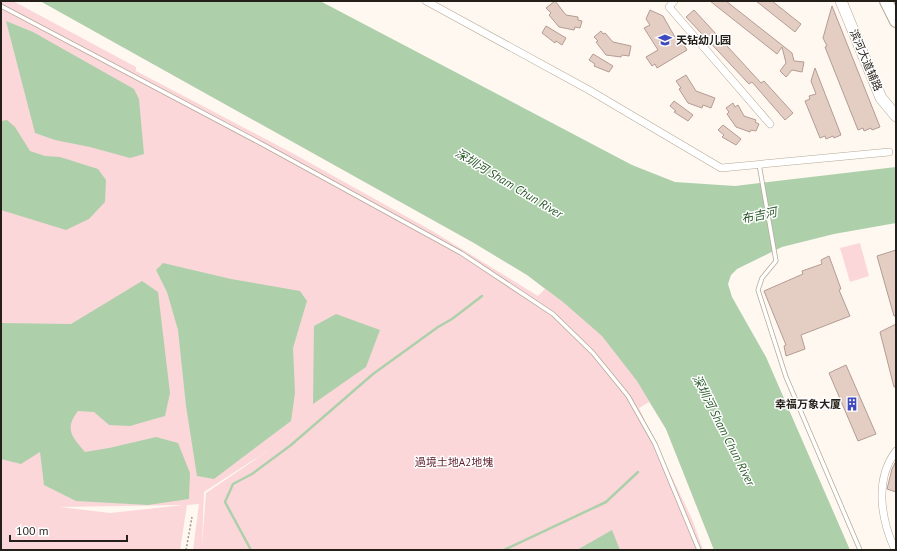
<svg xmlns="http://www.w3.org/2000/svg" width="897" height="551" font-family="'PT Sans','Noto Sans SC',sans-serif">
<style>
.green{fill:#fbd7da;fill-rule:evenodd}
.water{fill:#add0ab}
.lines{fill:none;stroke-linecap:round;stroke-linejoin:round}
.stream{stroke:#add0ab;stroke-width:2.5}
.building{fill:#e4cdc3;stroke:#b39c93}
.service-casing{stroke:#b5a996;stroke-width:5}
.minor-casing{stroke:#b5a996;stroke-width:8}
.primary-casing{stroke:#b5a996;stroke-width:12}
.trunk-casing{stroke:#b5a996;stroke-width:14}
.path{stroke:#9c968f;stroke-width:1.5;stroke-dasharray:2 2;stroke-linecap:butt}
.service{stroke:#fff;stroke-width:3.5}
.minor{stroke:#fff;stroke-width:7}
.primary{stroke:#fff;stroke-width:11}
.trunk{stroke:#fff;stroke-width:12}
.labels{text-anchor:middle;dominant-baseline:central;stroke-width:3;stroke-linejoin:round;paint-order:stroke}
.poi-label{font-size:11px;font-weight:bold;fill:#241f18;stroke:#fff;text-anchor:start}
.street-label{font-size:11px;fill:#241f18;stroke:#fff}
.park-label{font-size:11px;fill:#5c1d29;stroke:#fff}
.water-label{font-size:12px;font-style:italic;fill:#2a5a2a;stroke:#fff}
</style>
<rect width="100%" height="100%" fill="#fef8f0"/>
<!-- green -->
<path class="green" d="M1,1H13L136,67V71L294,154L434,232L538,296L545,289L527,275L474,243L40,1L584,300L693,463L714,550L666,429L649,402L639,408L692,519L703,550H193L199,504L187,505L180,550H1ZM272,448L206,493L202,545L204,492ZM184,505L110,513L60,507Z
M860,243L869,276L850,282L840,248Z"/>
<!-- water -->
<path class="water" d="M40,1H320L632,165L675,182L735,186L896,167V223L834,234L782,247L737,269L731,275L728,284L732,297L766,357L850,550H714L666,429L637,381L602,336L563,302L527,275L474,243Z
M6,21L33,32L134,89L139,99L144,154L130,158L90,147L55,140L35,133Z
M7,120L15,127L30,151L45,156L60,157L98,169L106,180L105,202L89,219L66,230L1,210V121Z
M163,263L231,279L300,291L307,301L293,348L295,393L291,421L214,479L197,476L186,406L178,330L167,292L156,270Z
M142,281L158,292L170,393L165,416L130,426L109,425L94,412L78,411C64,429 72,437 85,452L109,448L156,437L178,443L190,473L189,499L148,505L76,501L44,485L40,452L21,464L1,459V323L71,324Z
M336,314L380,330L366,367L313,404L314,326Z
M612,530L620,550H577Z"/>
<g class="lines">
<!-- stream -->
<path class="stream" d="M251,550L225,502L233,484L252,474L291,445L373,374L438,327L452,319L482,296
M504,550L606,502L638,472"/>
</g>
<!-- building -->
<path class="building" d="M555,1L566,15L578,17V20L582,21L580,28L575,27L574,30L559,27L549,15L551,13L546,8Z
M710,1H726L792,53L794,61L804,62L802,72L792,70L786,77L780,71L786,63L782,47L777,54Z
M756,1H772L801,24L795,32Z
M832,6L880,127L872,130L871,128L864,131L863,128L858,130L825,47L827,46L823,38Z
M650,10L663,16L676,39L679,37L687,50L657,68L655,64L652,66L646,57L658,50L644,28L650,25L646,19Z
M694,10L761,83L764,81L793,113L785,120L752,82L749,84L686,17Z
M546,26L566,38L562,45L556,41L555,43L542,33Z
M601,31L603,34L605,33L613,42L631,46L629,56L622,55L621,57L606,55L596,42L598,41L594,37Z
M593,54L613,66L609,72L594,66L595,64L589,60Z
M815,68L841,135L834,138L833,136L826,139L825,136L820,138L805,101L810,99L809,96L816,94L811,81Z
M686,75L696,91L715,98L711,108L703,105L702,108L688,103L679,89L681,88L676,81Z
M674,101L693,115L688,121L674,112L676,111L670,106Z
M733,103L735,107L738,105L744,116L756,120L755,122L759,124L756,131L751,130L750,132L736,127L727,114L729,112L726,108Z
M723,125L741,139L736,145L722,137L724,135L718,130Z
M896,250V316H894L877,256Z
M829,256L841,289L839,290L850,316L801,335L805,349L786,356L784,346L786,345L764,291L803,274L802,271L822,264L821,260Z
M896,324V387H894L880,332Z
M846,365L876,434L858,441L829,373Z
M896,461V492L887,489L892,469Z"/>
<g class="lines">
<!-- service casing -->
<g class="service-casing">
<path id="service" d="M1,6L262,144L461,253L553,314L593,353L628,396L655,444L699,550
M759,164L776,261L762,278L758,290L786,377L860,550"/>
</g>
<!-- minor casing -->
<g class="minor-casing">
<path id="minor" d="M426,1L589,90L721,168L889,152
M674,1L669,7L770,124
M895,550C881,519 874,480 896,451"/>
</g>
<!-- primary casing -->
<g class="primary-casing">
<path id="primary" d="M841,1L881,98L896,116"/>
</g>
<!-- trunk casing -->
<g class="trunk-casing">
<path id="trunk" d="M886,1L896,21"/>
</g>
<!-- path -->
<path class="path" d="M186,550L192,517"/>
<!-- service -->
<use href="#service" class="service"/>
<!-- minor -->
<use href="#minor" class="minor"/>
<!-- primary -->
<use href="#primary" class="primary"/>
<!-- trunk -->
<use href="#trunk" class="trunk"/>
</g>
<!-- icons -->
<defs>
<g id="school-bare" transform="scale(1.08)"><path d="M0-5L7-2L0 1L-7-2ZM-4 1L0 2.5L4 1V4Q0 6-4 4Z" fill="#3f48bc" stroke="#fff" stroke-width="2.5" paint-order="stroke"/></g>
<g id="building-bare" transform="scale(1.08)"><path d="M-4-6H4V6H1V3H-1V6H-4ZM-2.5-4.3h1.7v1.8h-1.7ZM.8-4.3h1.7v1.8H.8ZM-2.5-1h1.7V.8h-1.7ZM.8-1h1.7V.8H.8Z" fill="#3f48bc" stroke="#fff" stroke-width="2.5" paint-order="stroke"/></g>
</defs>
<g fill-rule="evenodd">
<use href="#school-bare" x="665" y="40"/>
<use href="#building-bare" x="852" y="404"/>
</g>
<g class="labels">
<!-- poi labels -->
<g class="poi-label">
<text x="676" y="40">天钻幼儿园</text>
<text x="841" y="404" text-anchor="end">幸福万象大厦</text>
</g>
<!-- street labels -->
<g class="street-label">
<text transform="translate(866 60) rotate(67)">滨河大道辅路</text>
</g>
<!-- park labels -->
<g class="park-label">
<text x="454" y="462">過境土地A2地塊</text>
</g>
<!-- water labels -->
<g class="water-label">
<text transform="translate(509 183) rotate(31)">深圳河 Sham Chun River</text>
<text transform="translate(759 215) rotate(-12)">布吉河</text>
<text transform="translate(724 430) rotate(63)">深圳河 Sham Chun River</text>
</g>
</g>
<!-- border -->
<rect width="897" height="551" fill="none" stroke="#241f18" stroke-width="4"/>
<!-- scale -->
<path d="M10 535v6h117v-6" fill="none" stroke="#241f18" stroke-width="2"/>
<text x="16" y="535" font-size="12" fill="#241f18" stroke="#ffffff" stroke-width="3" paint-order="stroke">100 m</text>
</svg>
